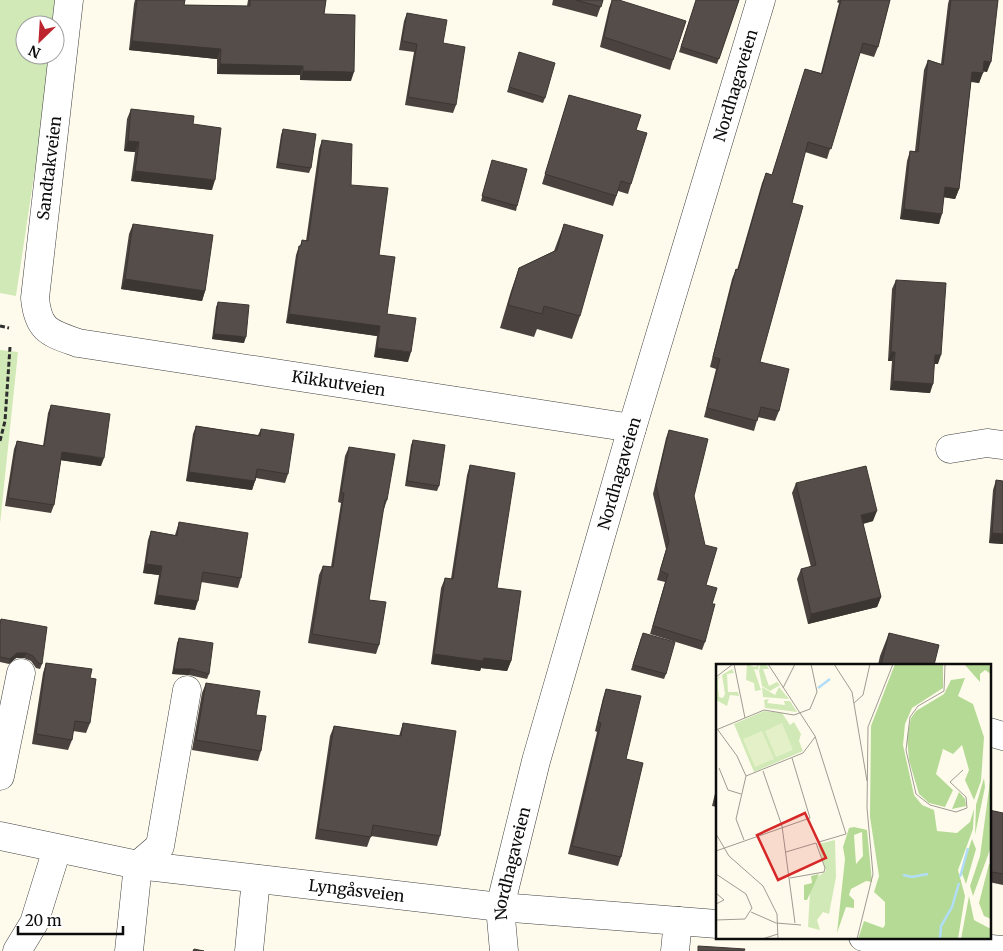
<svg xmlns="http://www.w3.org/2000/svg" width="1003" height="951" font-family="Merriweather,serif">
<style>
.green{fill:#d1e9b6}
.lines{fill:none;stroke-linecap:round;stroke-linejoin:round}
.minor-casing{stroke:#3f3f3f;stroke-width:29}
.path{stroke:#2e2e2e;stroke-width:3;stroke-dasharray:5 2.5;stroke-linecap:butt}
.minor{stroke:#fff;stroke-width:28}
.wall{fill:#49423f}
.shaded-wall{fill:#3c3633}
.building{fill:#554d49;stroke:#3c3633}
.labels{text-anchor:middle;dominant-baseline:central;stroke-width:5;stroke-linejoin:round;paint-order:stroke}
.street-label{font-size:16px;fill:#0c0c0c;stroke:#fff}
.inset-river{fill:none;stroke:#b1ddf6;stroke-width:2.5}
.inset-road{fill:none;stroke:#9e9b92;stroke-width:1}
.view{fill:#d62828;fill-opacity:0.15;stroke:#d62828;stroke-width:2.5}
.inset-edge{fill:none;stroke:#0c0c0c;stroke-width:2.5}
</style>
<rect width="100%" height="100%" fill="#fffbec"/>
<!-- green -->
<path class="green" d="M0,0H60L55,25H25V55H52L16,296L0,293Z
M0,350L18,352L0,524Z"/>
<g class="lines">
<!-- minor casing -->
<g class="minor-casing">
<g id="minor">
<path id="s1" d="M69,0L35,298C38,331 50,333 78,343L632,428"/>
<path d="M950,449L987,443L1003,445"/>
<path d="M989,732L1003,736"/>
<path d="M0,776L21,673"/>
<path id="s2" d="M0,836L138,865L500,907L717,924"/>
<path d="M863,937L1003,950"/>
<path d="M17,951L34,923L57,849"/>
<path d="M129,951L138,865L160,846L187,690"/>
<path d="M249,951L256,879"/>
<path id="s3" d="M504,951L500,907L536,761L632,428L761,0"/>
<path d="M675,951L678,921"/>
</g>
</g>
<!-- path -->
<path class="path" d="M0,326L9,328
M0,441L5,421L10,347"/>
<!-- minor -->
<use href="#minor" class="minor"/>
</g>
<!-- wall -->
<path class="wall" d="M135,0H185L184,5L247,6L248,0H326L324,14L351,81L300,80V75L217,74V59L129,50L134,4Z
M553,0H603L597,17L552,5Z
M612,0L673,60L670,70L600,47L609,8Z
M696,0H739L717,64L679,52Z
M838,0H890L878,47L874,57L860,53L827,159L805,152L792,203L760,362L779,411L775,421L758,417L754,431L704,417L716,369L710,367L732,279L736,269L737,270L762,183L766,173L772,175L805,69L821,73L839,3L837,2Z
M949,0H998L987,72L983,71L979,83L971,82L959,189L955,199L944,197L939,224L900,219L907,161L910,151H915L924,70L928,60L941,64L948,4Z
M407,13L443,43L456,105L453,113L405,105L414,52L399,50L404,21Z
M518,58L545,98L543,103L507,92Z
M569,95L636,130L631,184L628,194L618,191L613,206L542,184Z
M131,109L193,124L212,190L131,181L135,152L124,151L127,119Z
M283,129L311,168L309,173L276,168L281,135Z
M322,140L351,185L379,255L387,314L408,362L374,357L377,336L286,323L296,255L299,246H300L302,240L306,241L319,149Z
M492,160L517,206L516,211L481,201Z
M133,224L205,291L202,301L121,289L129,234Z
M564,224L580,316L572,339L537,329L534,337L500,328L511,291L519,268L554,251Z
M896,280L938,364H934L930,393L890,390L892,361H888L892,289Z
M218,302L244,343L212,339L216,307Z
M51,405L101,466L61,460L54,505L51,513L5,506L14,449L17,441L43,446L48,413Z
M196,426L258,435L261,429L288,474L285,483L256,478L252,490L186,481L193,434Z
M669,430L694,496L706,585L712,604L705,642L702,650L650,634L665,582L657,580L666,549L653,494L666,438Z
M413,440L439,486L437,491L405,486L411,445Z
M349,447L387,500L384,509H383L369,600L379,645L376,654L308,643L319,575L323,566L331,567L341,503L338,502L345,456Z
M470,465L497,588L511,661L507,671L481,668L480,671L431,664L441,588L445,578L451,579L467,475Z
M996,480L1003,481V544L989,543L993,490Z
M796,483L873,521L863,524L881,597L877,607L808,624L797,579L801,569L811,567L792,493Z
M179,522L241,578L238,588L201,582L195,610L154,604L159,575L143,573L148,540L151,531L175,535Z
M1,619L42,664L40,669L36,668L31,661L24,658H16L9,664L0,662V621Z
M889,633L934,665H878L880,656Z
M179,638L209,674L207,679L189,675L172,674L177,643Z
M641,638L666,674L664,679L631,670Z
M46,663L90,678V723L86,733L73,731L72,740L68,750L32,744L43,673Z
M206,683L256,715L261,751L258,761L192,750L202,693Z
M606,689L626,759L621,857L618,866L568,854L597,732L595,731L603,698Z
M403,723L440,836L437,846L371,836L367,847L315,839L330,736L334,726L399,736Z
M717,785V807L712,806Z
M989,810L1003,813V885L989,882Z"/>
<!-- shaded-wall -->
<path class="shaded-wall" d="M132,41L221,49L217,59L129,50Z
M984,61L991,62L987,72L981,71Z
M220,64L303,66L300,75L217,74Z
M303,71L354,72L351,81L300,80Z
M972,72L983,73L979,83L969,81Z
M128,141L139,142L135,152L124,151Z
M135,171L215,180L212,190L131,181Z
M945,187L959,189L955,199L942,197Z
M904,209L942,214L939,224L900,219Z
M125,279L205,291L202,301L121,289Z
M289,314L380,326L377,336L286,323Z
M214,334L246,337L244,343L212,339Z
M377,348L411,352L408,362L374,357Z
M891,352H895L892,361H888Z
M935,355H941L938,364H932Z
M893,381L933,384L930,393L890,390Z
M62,452L104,458L101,466L59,460Z
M189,472L255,481L252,490L186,481Z
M877,511L873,521L858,525L861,515Z
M992,533L1003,534V544L989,543Z
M146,564L162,566L159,575L143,573Z
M157,595L198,601L195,610L154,604Z
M881,597L877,607L808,624L811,614Z
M17,653H26L24,658H16L9,664L10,659Z
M434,654L484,658L511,661L507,671L481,668L480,671L431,664Z
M174,669H191L189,675L172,674Z"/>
<!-- building -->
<path class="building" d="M137,0H185L184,5L250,6V0H326L324,14L355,15L354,72L303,71V66L220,64L221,49L132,41Z
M576,0H603L601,7Z
M612,0H619L686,21L673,60L604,37Z
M696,0H739L719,59L681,47Z
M841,0H890L878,47L863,43L831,149L808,142L792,203L803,206L760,362L789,369L779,411L761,407L757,421L707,408L720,359L713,357L736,269L738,270L766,173L772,175L805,69L822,74Z
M951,0H998L991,62L984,61L983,73L972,72L959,189L945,187L942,214L904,209L910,151L918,152L928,60L943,65Z
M407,13L447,20L443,43L465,47L456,105L408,97L417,44L402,41Z
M519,52L555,63L545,98L509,87Z
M569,95L641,115L636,130L647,133L631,184L621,181L616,196L545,174Z
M131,109L194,116L193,124L221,128L215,180L135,171L139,142L128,141Z
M283,129L316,134L311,168L278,163Z
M322,140L352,144L351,185L388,188L379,255L395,257L387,314L416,318L411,352L377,348L380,326L289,314L299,246H301L302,240L308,241Z
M492,160L527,169L517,206L482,196Z
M133,224L213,235L205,291L125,279Z
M564,224L603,235L580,316L544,306L542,314L508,305L519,268L557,250Z
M896,280L946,283L941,355H935L933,384L893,381L895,352H891Z
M218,302L249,305L246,337L214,334Z
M51,405L110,414L104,458L62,452L54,505L8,498L17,441L44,446Z
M196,426L260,436L261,429L294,434L288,474L257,469L255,481L189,472Z
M669,430L708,439L694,496L705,545L717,548L706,585L717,588L712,604H715L705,642L653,626L668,574L660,571L669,541L656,485Z
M413,440L445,445L439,486L407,481Z
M349,447L395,454L387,500H385L369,600L386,602L379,645L312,634L323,566L333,567L344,493H341Z
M470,465L515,473L497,588L521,591L511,661L484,658L483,661L434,654L445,578L453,579Z
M866,466L877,511L861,515L881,597L811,614L801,569L816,565L796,483Z
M996,480L1003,481V534L992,533Z
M179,522L248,533L241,578L203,572L198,601L157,595L162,566L146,564L151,531L177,536Z
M1,619L47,627L42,664L38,663L33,656L26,653H17L10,659L0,657V624Z
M643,633L675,642L666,674L633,665Z
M889,633L939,645L934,665H881Z
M179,638L213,643L209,674L191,669H174Z
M46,663L92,669L90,678L96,679L90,723L75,721L72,740L36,734Z
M206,683L260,691L256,715L266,716L261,751L196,740Z
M606,689L641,696L626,759L643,763L621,857L572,846L601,723L598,722Z
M403,723L456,731L440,836L373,825L371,837L318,829L334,726L401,736Z
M989,810L1003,813V874L992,872L990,878H989Z
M698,946L745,949L744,951H698Z
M194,949L204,951H193Z"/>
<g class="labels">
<!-- street labels -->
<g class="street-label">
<text stroke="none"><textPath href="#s3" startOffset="899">Nordhagaveien</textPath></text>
<text transform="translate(49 168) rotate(-83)">Sandtakveien</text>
<text stroke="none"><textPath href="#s1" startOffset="632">Kikkutveien</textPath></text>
<text stroke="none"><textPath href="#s3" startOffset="494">Nordhagaveien</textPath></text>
<text stroke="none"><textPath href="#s3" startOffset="89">Nordhagaveien</textPath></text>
<text stroke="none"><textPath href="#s2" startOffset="361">Lyngåsveien</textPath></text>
</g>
</g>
<!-- overview -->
<g transform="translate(716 664)">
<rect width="275" height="275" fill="#fffbec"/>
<path d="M31,0L39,3L43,0L42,6L38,5L45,26L39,27L38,19L30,16ZM50,0L53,5H47L53,22L61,18L64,21L54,27L46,22L43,7L44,1ZM16,5L18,9L11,10L12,28H22L23,32L14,31L11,42L0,36V14L5,13L2,15V24L3,33L7,34L9,30L6,11ZM46,23L59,31L63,23L73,35L47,33ZM53,35L51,39L69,41L68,37H74L81,48L49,44L48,36ZM48,47L66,49L74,61L78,58L85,70L83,77L87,87L38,108L18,60ZM119,176L120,213L113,250L107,248L101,256L104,266L92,263L94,227L97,216L110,207L102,180Z" fill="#d1e9b6"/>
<path d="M179,0H227V24L196,44L189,60L187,81L198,131L206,141L218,146L221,167L241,169L254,158L258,145L257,165L242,206L249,232L242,275H142L148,257L167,264L169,261V238L158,228L163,212L154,153L155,62ZM273,0L275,10L269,6L264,10V18L249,1ZM249,14L242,32L257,40L268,73L265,117L258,136L249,116L253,106L246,81L237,90L227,85L220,110L237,126L229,143L213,139L203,130L193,96L191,74L195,54L200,47L228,30L235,16ZM275,110V183L257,232L254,222L264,192ZM268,114L269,123L259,171L260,141ZM243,128L249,135L250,142L236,145ZM138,163L151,166L156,218L150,217L135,225L133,231L138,236V244L130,243L121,269L129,195L127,183L133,164ZM146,168L147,192L140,200L138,171ZM256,175L260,185L250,220L245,207ZM273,200H275V255L268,252L263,239ZM103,210L91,236H88V221L96,219L95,212ZM253,232L258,256L275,265V275H245Z" fill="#b5da95" fill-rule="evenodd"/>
<path d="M66,59L77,86L60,93L49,67ZM46,67L58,95L39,103L27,75Z" fill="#e3f0c8"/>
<path class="inset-river" d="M102,24L114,15M187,211L196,213L212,210M244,213L252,184M224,275L225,262L236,243L243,219"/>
<path class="inset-road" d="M18,0L29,54M52,0L99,72L130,170L103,178M118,0L136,28L151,117M229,0L228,27L202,42L194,53L190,86L200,130L214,141L240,148L251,144L250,133L234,118L247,106M0,13L17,0M67,24L79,0M138,39L147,31L154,0M0,66L48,46L78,51L94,45L101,28L95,0M2,66L21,92L30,112L20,155L28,176M3,104L12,126L25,130M47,107L66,162L79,259M30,112L87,89L99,73M0,170L13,192L47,222L61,250L62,275M0,187L94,154L76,94M70,188L100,179L109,204L108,208L74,214M0,210L30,230L36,244L29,255L0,256M0,229L8,236L0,240M35,248L60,259L85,261M46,275L62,270M141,275L157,210L151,144L152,63L177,0"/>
<path class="view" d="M89,149L110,194L62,216L41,171Z"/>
<rect width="275" height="275" class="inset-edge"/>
</g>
<!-- north arrow -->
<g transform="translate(40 40) rotate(205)"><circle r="24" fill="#ffffff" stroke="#9e9e9e"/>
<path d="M0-4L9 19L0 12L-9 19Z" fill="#bd242e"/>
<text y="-8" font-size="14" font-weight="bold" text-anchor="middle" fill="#0c0c0c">N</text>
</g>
<!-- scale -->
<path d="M18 926v8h105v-8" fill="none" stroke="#0c0c0c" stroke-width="2.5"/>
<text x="25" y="926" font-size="15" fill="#0c0c0c" stroke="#ffffff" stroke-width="4" paint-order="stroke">20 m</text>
</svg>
